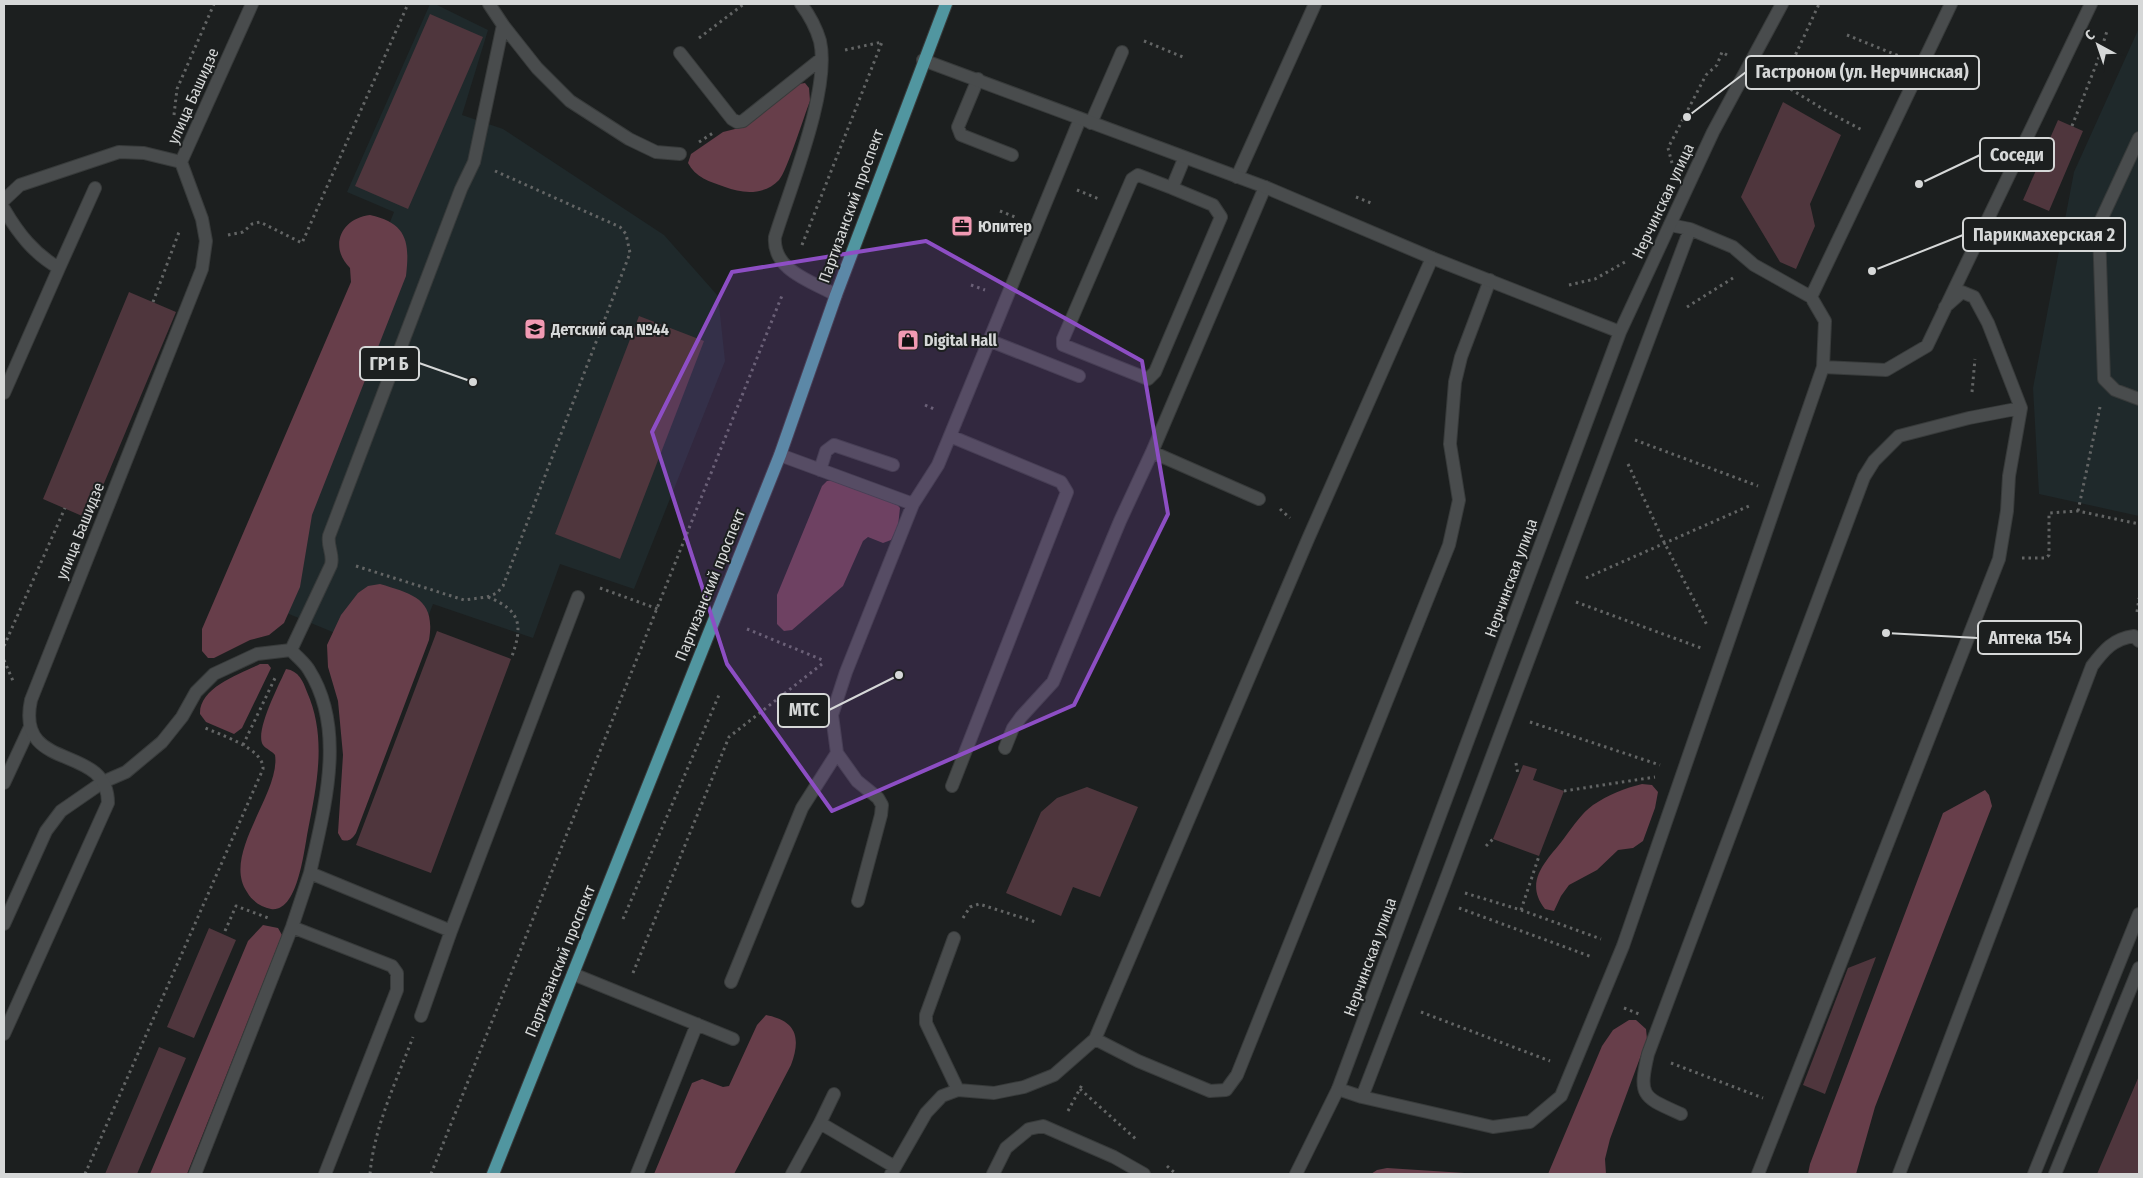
<svg xmlns="http://www.w3.org/2000/svg" width="2143" height="1178" font-family="'Fira Sans Condensed',sans-serif">
<style>
.built{fill:#1f292b}
.green{fill:#4f363d}
.forest{fill:#673e4a}
.lines{fill:none;stroke-linecap:round;stroke-linejoin:round}
.service-casing{stroke:#383b3b;stroke-width:14}
.minor-casing{stroke:#383b3b;stroke-width:14}
.tertiary-casing{stroke:#383b3b;stroke-width:14}
.primary-casing{stroke:#383b3b;stroke-width:14}
.path{stroke:#636565;stroke-width:3;stroke-dasharray:2.5 4;stroke-linecap:butt}
.service{stroke:#494c4d;stroke-width:12}
.minor{stroke:#494c4d;stroke-width:12}
.tertiary{stroke:#494c4d;stroke-width:12}
.primary{stroke:#5196a0;stroke-width:12}
.marked{fill:#8d4ec4;fill-opacity:0.2;stroke:#8d4ec4;stroke-width:4;stroke-linejoin:round}
.labels{text-anchor:middle;dominant-baseline:central;stroke-width:4;stroke-linejoin:round;paint-order:stroke}
.street-label{font-size:16px;fill:#d6d8d8;stroke:#1c1f1f}
.poi-label{font-size:16px;font-weight:bold;fill:#d6d8d8;stroke:#1c1f1f;text-anchor:start}
.leader{fill:none;stroke:#d6d8d8;stroke-width:2}
.callout-dot{fill:#d6d8d8;stroke:#1c1f1f;stroke-width:2}
.callout{fill:#1c1f1f;stroke:#d6d8d8;stroke-width:2}
.callout-label{font-size:18px;text-anchor:middle;font-weight:bold;fill:#d6d8d8}
</style>
<rect width="100%" height="100%" fill="#1c1f1f"/>
<!-- built -->
<path class="built" d="M430,4H435L488,30L462,115L503,129L664,235L718,296L725,361L634,589L560,564L533,638L433,604L410,664L241,594L394,212L347,192Z
M2139,28V516L2039,494L2033,388L2074,172Z"/>
<!-- green -->
<path class="green" d="M430,14L483,37L408,209L355,186Z
M1783,102L1841,135L1810,204L1815,226L1796,269L1780,262L1741,197Z
M2058,120L2083,131L2049,211L2023,200Z
M129,292L176,312L89,519L43,499Z
M639,316L704,341L620,559L555,534Z
M437,631L511,659L431,873L356,845Z
M1523,765L1537,769L1533,780L1564,791L1539,856L1493,839Z
M1087,787L1138,807L1100,897L1073,887L1061,916L1006,893L1041,812L1057,798Z
M209,928L236,940L194,1038L167,1027Z
M1876,957L1825,1094L1803,1085L1848,968Z
M159,1047L186,1058L137,1174H105Z
M2139,1076V1174H2097Z"/>
<!-- forest -->
<path class="forest" d="M805,83L809,88L810,101C804,116 787,171 779,180C765,195 743,194 725,187C710,182 695,177 688,163L691,154L723,132L739,128L799,84Z
M370,215C407,223 410,242 406,276L312,515L300,587L284,623L269,635L250,640L214,658H208L202,651V629L351,282L350,268C328,246 342,218 370,215Z
M837,480L895,502L900,508L898,526L891,540L883,543L868,537L863,541L843,586L792,630L784,631L777,624V595L822,486L827,481Z
M380,584C413,594 436,599 429,640L356,833C352,839 349,842 342,840L338,833L343,755L338,701L328,667L327,645L341,615L358,593L368,586Z
M260,664H268L271,668L242,728L234,734L206,722L200,714C199,687 240,674 260,664Z
M286,669C299,671 303,681 307,692C327,737 317,784 308,830C304,850 298,913 271,909C261,907 252,901 247,892C221,854 281,793 275,755C272,751 266,749 263,745C254,732 280,683 286,669Z
M1642,784L1652,785L1658,792L1655,808L1643,841L1633,848L1618,850L1597,870L1569,885L1561,896L1554,911L1545,909C1522,880 1549,859 1565,837C1574,825 1581,814 1593,805C1608,795 1625,788 1642,784Z
M1985,790L1989,795L1992,806L1875,1107L1856,1174H1808L1810,1164L1943,813Z
M263,925L278,928L282,935L187,1174H150L248,941Z
M766,1015C797,1021 801,1038 791,1065L734,1174H654L692,1083L702,1079L723,1087L729,1086L757,1025Z
M1629,1020H1636L1646,1029L1647,1039L1610,1139L1605,1159L1606,1174H1548L1602,1046L1613,1030Z
M1387,1168L1480,1174H1371L1377,1170Z"/>
<g class="lines">
<!-- service casing -->
<g class="service-casing">
<path id="service" d="M801,4C810,16 816,27 820,41C831,89 790,188 775,237C772,270 811,281 836,295
M503,25L537,68L570,101L629,139L656,152L680,154
M680,53L732,119L737,122L743,121L821,59
M978,79L958,127L961,135L1012,155
M1091,123L1122,52
M2139,138L2101,220L2099,231L2104,379L2115,390L2139,399
M1237,177L1315,4
M1172,188L1138,175L1132,179L1063,339V345L1148,379L1155,372L1221,217L1213,205L1172,188L1184,159
M4,200L20,185L119,152L144,153L181,162
M4,209C18,233 34,254 59,268L4,393
M59,268L95,188
M1811,297L1951,4
M988,340L1079,376
M1823,367L1886,370L1927,346L2091,4
M950,436L1061,482L1067,492L952,786
M1152,452L1259,499
M780,455L913,504
M820,470L826,451L834,445L893,465
M1005,748L1013,728L1021,717L1053,682L1120,521L1152,452L1265,187
M4,783L30,727
M310,873C324,809 347,730 309,670C305,663 297,657 291,650L331,565C334,554 327,547 329,536L461,189L474,162L503,25L489,4
M858,901L881,815L882,805L878,798L857,781L837,753L832,715L846,672L913,504L938,465L1080,119
M4,924L46,831L61,811L103,782L126,772L162,742L182,717L196,692L214,674L257,654L291,650
M292,927L392,966L397,973V990L325,1174
M451,931L578,597
M954,938L926,1015V1023L958,1090
M573,974L733,1039
M731,982L802,808L837,753
M1095,1039L1138,1061L1210,1091L1226,1090L1237,1075L1449,545L1459,500L1450,444L1455,382L1461,357L1490,280
M1338,1089L1362,1097L1493,1127L1530,1122L1561,1096L1623,946L1823,367L1825,321L1811,297L1754,265L1733,247L1690,229L1670,225
M1362,1097L1443,887L1690,229
M1681,1114C1643,1097 1638,1097 1648,1054L1864,477L1874,461L1899,436L1969,418L2021,408
M820,1123L834,1094
M195,1174L292,927L310,873L451,931L421,1016
M637,1174L697,1024
M792,1174L820,1123L895,1167
M891,1174L926,1113L942,1096L958,1090L994,1093L1024,1087L1054,1075L1095,1039L1308,539L1432,258
M993,1174L1006,1148L1029,1129L1043,1126L1114,1157L1144,1174
M1758,1174L1999,559L2007,511L2009,476L2021,408L1988,323L1974,297L1962,292L1945,307
M1899,1174L2092,666C2104,650 2113,639 2134,636L2139,641
M2034,1174L2139,914
M2055,1174L2139,968"/>
</g>
<!-- minor casing -->
<g class="minor-casing">
<path id="minor" d="M4,1034L108,803C108,742 15,774 31,700L202,269L206,241L202,219L181,162L252,4"/>
</g>
<!-- tertiary casing -->
<g class="tertiary-casing">
<path id="tertiary" d="M923,60L1265,187L1432,258L1620,332
M1296,1174L1338,1089L1620,332L1713,132L1782,4"/>
</g>
<!-- primary casing -->
<g class="primary-casing">
<path id="primary" d="M493,1174L780,455L836,295L946,4"/>
</g>
<!-- path -->
<path class="path" d="M1847,35L1899,56
M699,38L744,4
M1144,41L1183,57
M1774,79L1828,112L1864,131
M1782,84L1819,4
M174,115L177,89L214,4
M2072,126L2098,60L2107,31
M699,142L713,133
M1672,163L1668,148L1706,75L1717,65L1722,52L1727,55
M1077,190L1099,199
M1356,197L1371,203
M1000,211L1015,217
M228,235L243,232L252,224L260,222L302,243L408,4
M802,245L882,42L845,50
M971,285L985,290
M1569,285L1595,279L1625,262
M153,302L179,232
M1687,307L1733,278
M949,343L960,347
M1972,392L1975,359
M925,405L936,410
M1635,440L1758,486
M1628,464L1664,542L1708,627
M1280,509L1290,518
M2078,511L2100,407
M2022,558H2046L2049,555V513L2078,511L2139,524
M356,566L464,600L487,597L497,593L503,586L630,253L626,234L620,227L495,171
M1586,578L1749,506
M600,588L658,609
M488,597C522,611 523,626 511,659
M1576,602L1701,648
M2137,612L2139,598
M747,629L825,661
M4,646L65,508
M4,660L13,681
M1530,722L1660,765
M243,745L276,676
M1516,763L1518,775
M1564,791L1655,777
M1486,846L1493,839
M1465,893L1521,910L1601,939
M1459,908L1592,957
M1521,910L1539,856
M963,918L970,907L979,904L1036,922
M623,919L719,695
M225,931L236,906L271,919
M633,973L729,737L822,664
M1624,1008L1639,1014
M1421,1012L1550,1061
M1671,1063L1763,1098
M1080,1089L1138,1141
M1068,1111L1083,1083
M1167,1166L1176,1174
M85,1174L263,769C264,748 220,735 203,727
M370,1174C374,1127 396,1082 413,1037
M431,1174L783,293"/>
<!-- service -->
<use href="#service" class="service"/>
<!-- minor -->
<use href="#minor" class="minor"/>
<!-- tertiary -->
<use href="#tertiary" class="tertiary"/>
<!-- primary -->
<use href="#primary" class="primary"/>
</g>
<!-- marked area -->
<path class="marked" d="M926,241L1142,361L1168,514L1074,705L832,811L727,664L652,432L732,272Z"/>
<!-- icons -->
<defs>
<g id="office-square" transform="scale(1.125)"><rect x="-9" y="-9" width="18" height="18" rx="4" fill="#f19ab3" stroke="#1c1f1f"/><path d="M-6-3h4V-5.5h4V-3h4V5H-6ZM-1-4.5V-3h2v-1.5ZM-6 0V1H6V0Z" fill="#111"/></g>
<g id="school-square" transform="scale(1.125)"><rect x="-9" y="-9" width="18" height="18" rx="4" fill="#f19ab3" stroke="#1c1f1f"/><path d="M0-5L7-2L0 1L-7-2ZM-4 1L0 2.5L4 1V4Q0 6-4 4Z" fill="#111"/></g>
<g id="shop-square" transform="scale(1.125)"><rect x="-9" y="-9" width="18" height="18" rx="4" fill="#f19ab3" stroke="#1c1f1f"/><path d="M-5-2.5h2.3a2.7 3.5 0 0 1 5.4 0H5L5.5 6h-11ZM-1.5-2.5h3a1.5 2.3 0 0 0-3 0Z" fill="#111"/></g>
</defs>
<g fill-rule="evenodd">
<use href="#office-square" x="962" y="226"/>
<use href="#school-square" x="535" y="329"/>
<use href="#shop-square" x="908" y="340"/>
</g>
<g class="labels">
<!-- street labels -->
<g class="street-label">
<text transform="translate(193 96) rotate(-66)">улица Башидзе</text>
<text transform="translate(1663 201) rotate(-65)">Нерчинская улица</text>
<text transform="translate(851 206) rotate(-70)">Партизанский проспект</text>
<text transform="translate(80 531) rotate(-68)">улица Башидзе</text>
<text transform="translate(1511 578) rotate(-70)">Нерчинская улица</text>
<text transform="translate(710 585) rotate(-68)">Партизанский проспект</text>
<text transform="translate(1370 957) rotate(-70)">Нерчинская улица</text>
<text transform="translate(560 961) rotate(-68)">Партизанский проспект</text>
</g>
<!-- poi labels -->
<g class="poi-label">
<text x="978" y="226">Юпитер</text>
<text x="551" y="329">Детский сад №44</text>
<text x="924" y="340">Digital Hall</text>
</g>
</g>
<!-- callouts -->
<path class="leader" d="M1687 117L1746 72M1919 184L1980 155M1872 271L1963 235M473 382L419 363M1886 633L1978 638M899 675L829 710"/>
<g class="callout-dot">
<circle cx="1687" cy="117" r="5"/>
<circle cx="1919" cy="184" r="5"/>
<circle cx="1872" cy="271" r="5"/>
<circle cx="473" cy="382" r="5"/>
<circle cx="1886" cy="633" r="5"/>
<circle cx="899" cy="675" r="5"/>
</g>
<g class="callout">
<rect x="1746" y="56" width="233" height="33" rx="5"/>
<rect x="1980" y="138" width="74" height="33" rx="5"/>
<rect x="1963" y="218" width="162" height="33" rx="5"/>
<rect x="360" y="347" width="59" height="33" rx="5"/>
<rect x="1978" y="621" width="103" height="33" rx="5"/>
<rect x="778" y="694" width="51" height="33" rx="5"/>
</g>
<g class="callout-label">
<text x="1862" y="78">Гастроном (ул. Нерчинская)</text>
<text x="2017" y="161">Соседи</text>
<text x="2044" y="241">Парикмахерская 2</text>
<text x="389" y="370">ГР1 Б</text>
<text x="2030" y="644">Аптека 154</text>
<text x="804" y="716">МТС</text>
</g>
<!-- border -->
<rect width="2143" height="1178" fill="none" stroke="#d6d8d8" stroke-width="10"/>
<!-- north arrow -->
<g transform="translate(2098 45) rotate(320)" stroke="#1c1f1f" stroke-width="4" paint-order="stroke">
<path d="M0-4L9 19L0 12L-9 19Z" fill="#d6d8d8"/>
<text y="-8" font-size="14" font-weight="bold" text-anchor="middle" fill="#d6d8d8">С</text>
</g>
</svg>
